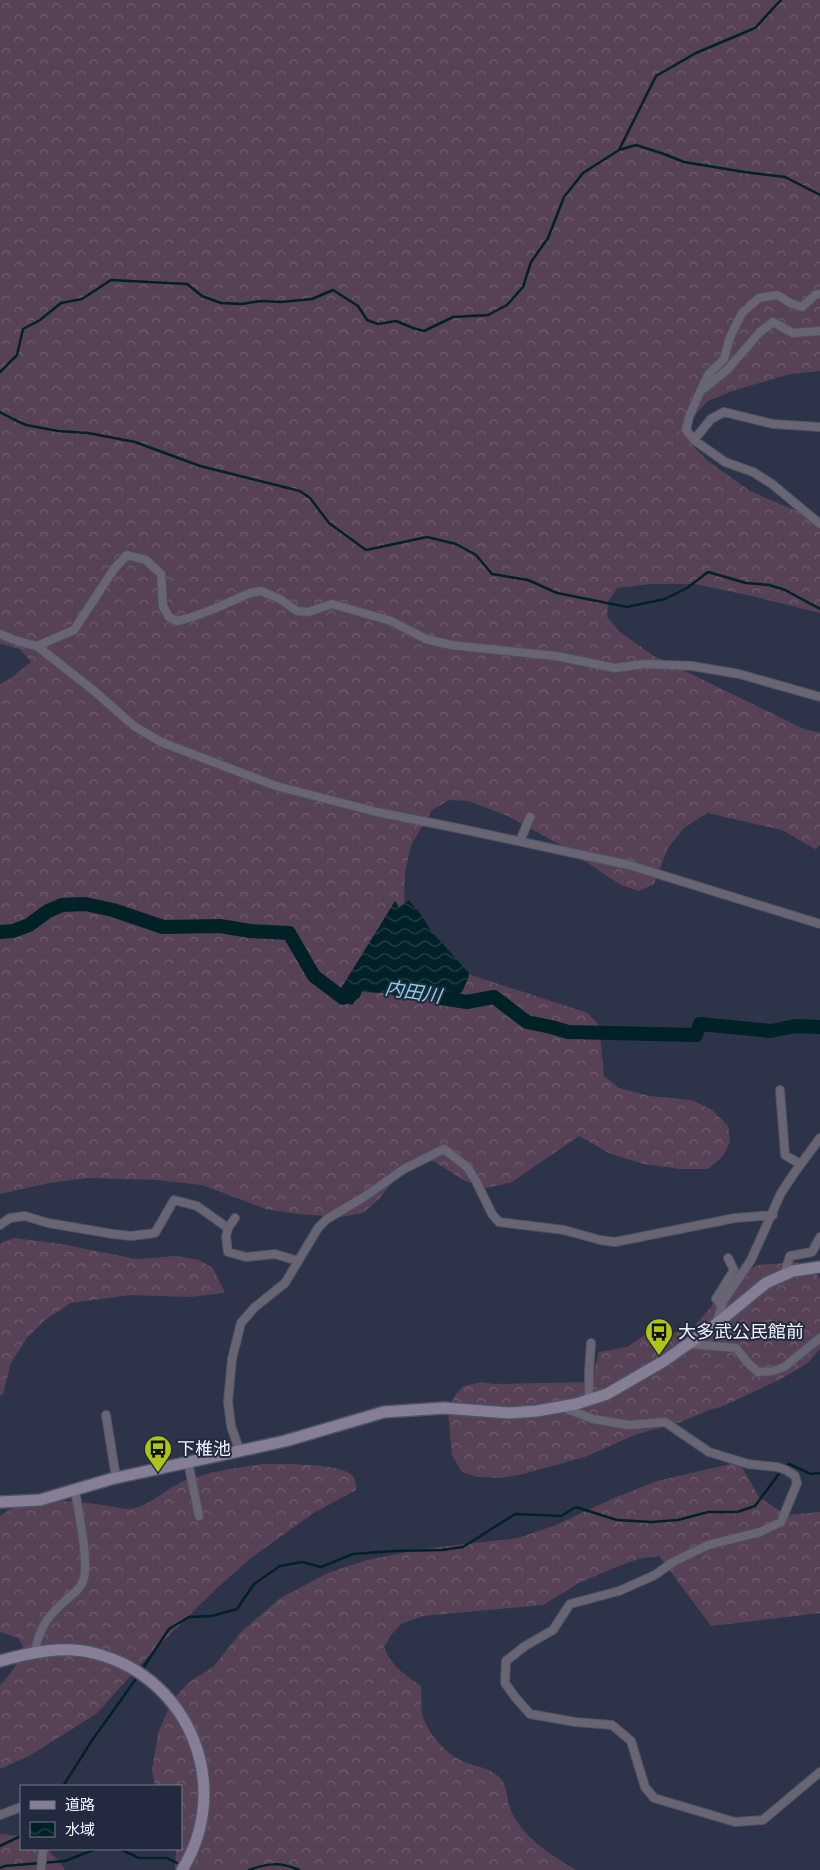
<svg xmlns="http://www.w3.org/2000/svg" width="820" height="1870" font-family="'Source Sans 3','Noto Sans JP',sans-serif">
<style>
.forest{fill:url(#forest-crowns)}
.water{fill:url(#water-waves)}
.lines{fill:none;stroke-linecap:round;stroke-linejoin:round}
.stream{stroke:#002227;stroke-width:2.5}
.river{stroke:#002227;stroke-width:14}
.street-casing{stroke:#4c5367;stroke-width:10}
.secondary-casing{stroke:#4c5367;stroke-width:14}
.street{stroke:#696472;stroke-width:8}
.secondary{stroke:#867e94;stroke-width:11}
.labels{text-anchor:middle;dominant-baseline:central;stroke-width:4;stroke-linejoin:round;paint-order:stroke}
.poi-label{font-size:18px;fill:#f1f4fd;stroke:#232a3f;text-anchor:start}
.water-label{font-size:19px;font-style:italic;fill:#85d3e1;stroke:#232a3f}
</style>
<defs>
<pattern id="forest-crowns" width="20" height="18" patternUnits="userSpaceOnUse" patternTransform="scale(1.25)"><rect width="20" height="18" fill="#574154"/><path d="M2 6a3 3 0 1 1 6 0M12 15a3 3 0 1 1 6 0" fill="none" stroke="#705d6e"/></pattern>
<pattern id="water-waves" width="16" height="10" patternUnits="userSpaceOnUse" patternTransform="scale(1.25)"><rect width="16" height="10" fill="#002227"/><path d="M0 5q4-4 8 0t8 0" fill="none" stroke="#264347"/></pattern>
</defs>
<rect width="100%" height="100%" fill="#2d344a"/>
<!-- forest -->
<path class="forest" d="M0,0H820V371L791,374L735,390L708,401L693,417L690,433L695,448L708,461L750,491L820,521V613L752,596L695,584H651L617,588L608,602L607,617L620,632L654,656L804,729L820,733V845L815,849L782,830L707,813L684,828L668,848L654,884L639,891L621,885L562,846L508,816L468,801L449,800L432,810L411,845L405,872L404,903L408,925L468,974L588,1013L599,1025L604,1076L619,1088L649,1096L692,1100L712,1110L728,1126L730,1142L723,1156L708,1169H680L644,1164L611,1154L579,1136L512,1182L487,1188L465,1181L435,1162L421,1158L398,1175L379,1199L363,1213L340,1217L297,1214L266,1209L202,1185L157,1180L88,1178L49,1183L0,1194V684L11,678L31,662L20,649L0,644Z
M14,1238L61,1244L136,1259L176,1256L199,1260L213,1268L225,1293L189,1297L130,1295L71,1303L45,1320L26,1339L11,1363L3,1394L0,1396V1244Z
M797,1262L812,1270L820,1278V1349L808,1363L781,1379L721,1407L712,1409L678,1423L637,1434L585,1457L519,1475L501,1478L477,1477L462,1472L452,1455L448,1412L455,1395L464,1386L482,1382L493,1384L591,1382L599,1352L627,1347L651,1331L689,1333L734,1279L757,1265Z
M739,1462L759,1497L786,1515L820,1512V1613L711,1626L659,1556L638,1559L619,1566L579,1583L543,1605L423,1616L401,1624L391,1635L384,1647C391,1666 405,1675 421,1686C422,1696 420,1708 423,1717C430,1737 449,1758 470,1764C482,1768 492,1769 501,1779C508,1788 506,1798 510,1808C521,1837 550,1854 576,1870H175L176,1849H181V1786H155L152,1770L158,1733L172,1701L188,1683L214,1666L241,1632L279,1599L328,1573L367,1560L422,1549L518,1538L556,1525L614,1498L657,1481Z
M263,1464C283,1464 332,1463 349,1473C356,1477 356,1484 356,1490L312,1514L251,1558L216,1589L154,1650L96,1714L29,1756L0,1769V1685C12,1673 19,1662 23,1646L18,1638L0,1632V1516C28,1494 70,1501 103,1505C112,1506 122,1509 130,1509C148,1507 167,1488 184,1481C211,1471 235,1468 263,1464Z
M0,1834L21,1836V1849H47L59,1861L65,1870H0Z"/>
<!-- water -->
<path class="water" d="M409,900L422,916L432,932L469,973L468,979L457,1003L427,999L408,1000L383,993L362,992L352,1005L335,998L395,901L399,907Z"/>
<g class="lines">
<!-- stream -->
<path class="stream" d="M619,150L656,76L696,53L755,28L781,0
M0,372L17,355L23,329L40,320L61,303L82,299L111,280L187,284L202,296L221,303L241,304L261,301L281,302L312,299L333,290L358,306L367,320L378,324L396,321L413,328L424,331L453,317L488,315L507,305L523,287L531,262L548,238L564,197L583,173L619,150L636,145L664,154L684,162L744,172L785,177L820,195
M0,412L13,419L26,425L58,431L88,433L135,442L200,466L300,491L310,498L329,523L366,550L427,537L456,544L476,555L492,574L528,580L557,593L627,607L665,599L687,588L708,572L746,583L769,585L785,590L820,609
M785,1467L789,1464L811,1474L820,1473
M141,1671L169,1629L189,1617L212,1616L237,1609L254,1584L280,1566L302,1562L321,1567L353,1554L393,1551L442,1550L463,1547L515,1514L561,1516L576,1507L617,1520L651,1522L678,1520L708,1512H737L755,1506L781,1471
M63,1786L93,1739L138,1676
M0,1846L21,1836
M120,1849L139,1858H167L181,1865
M0,1868L5,1866L65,1861L96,1849
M249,1870C268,1863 280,1862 299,1870"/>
<!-- river -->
<path class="river" d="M0,932L13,931L29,925L48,911L62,905L85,904L113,910L163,927L220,926L250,931L289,933L314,976L343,998L354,993
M441,998L467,1002L494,997L527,1022L551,1027L568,1032L696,1035L700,1024L771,1031L795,1026L820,1027"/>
<!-- street casing -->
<g class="street-casing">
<path id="street" d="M820,294L815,295L802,307L792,304L777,295L759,298L742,313L730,337L724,359L708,375L700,392L689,417L686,430L694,440L725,462L753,472L772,484L820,524
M703,389L727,370L760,332L773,322L793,333L820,331
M694,440L711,419L724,412L773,424L820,427
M0,634L17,641L37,646L93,690L134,726L161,742L276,786L377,812L457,828L629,865L820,924
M37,646L74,630L114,569L127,555L146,560L161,574L163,606L169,617L177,621L189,618L214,609L250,593L261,591L280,599L297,611L308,612L332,604L391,621L426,639L451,645L556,656L615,668L645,664L692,666L739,674L820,697
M520,841L530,817
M780,1090L785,1155L800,1164
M0,1225L10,1218L25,1216L48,1223L113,1234L131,1236L155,1233L174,1200L197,1206L228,1228L226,1237L228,1252L246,1257L275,1254L298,1261
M228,1228L235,1218
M784,1275L790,1256L812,1252L820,1237
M722,1306L716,1299L734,1270L728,1258
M716,1323L724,1300L751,1260L781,1193L795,1172L820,1138
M689,1344L736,1348L747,1362L758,1372L773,1371L784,1367L820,1338
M589,1400V1372L591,1343
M562,1407L593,1419L629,1425L665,1422L709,1452L748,1464L777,1467L786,1470L795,1476L797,1483L781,1522L760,1532L708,1545L673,1562L655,1575L619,1591L570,1604L553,1630L525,1646L506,1661L505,1683L515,1697L530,1714L575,1722L612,1725L631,1741L645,1787L654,1798L735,1822L763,1820L820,1772
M106,1415L116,1478
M240,1452L231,1426L228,1402L232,1359L241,1323L255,1307L285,1283L318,1228L327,1219L364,1197L404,1169L444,1149L467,1167L476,1181L492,1214L499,1222L564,1230L600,1240L615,1242L735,1218L773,1215
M188,1462L199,1516
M35,1651C40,1625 49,1615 68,1598C74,1593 81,1588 83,1581C90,1564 78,1511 75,1490
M0,1815L21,1807
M41,1870L43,1849"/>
</g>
<!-- secondary casing -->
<g class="secondary-casing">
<path id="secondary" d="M0,1502L40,1500L111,1479L285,1441L384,1412L444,1408L509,1413L537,1411L576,1404L607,1394L664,1361L715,1325L766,1283L793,1271L820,1267
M0,1661C32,1652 65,1645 97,1654C191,1679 233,1788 182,1870"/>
</g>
<!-- street -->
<use href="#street" class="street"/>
<!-- secondary -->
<use href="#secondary" class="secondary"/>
</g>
<!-- icons -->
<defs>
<g id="bus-pin" transform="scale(1.4375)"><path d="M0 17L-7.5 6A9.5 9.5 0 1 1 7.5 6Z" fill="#acc613" stroke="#232a3f"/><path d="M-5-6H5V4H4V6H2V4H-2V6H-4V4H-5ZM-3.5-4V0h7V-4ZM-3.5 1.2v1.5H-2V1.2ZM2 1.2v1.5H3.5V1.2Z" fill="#111"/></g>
</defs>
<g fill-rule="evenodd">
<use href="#bus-pin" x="659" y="1332"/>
<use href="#bus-pin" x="158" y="1449"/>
</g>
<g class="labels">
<!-- poi labels -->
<g class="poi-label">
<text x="678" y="1332">大多武公民館前</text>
<text x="177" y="1449">下椎池</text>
</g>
<!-- water labels -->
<g class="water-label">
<text transform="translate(413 993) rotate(9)">内田川</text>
</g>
</g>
<!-- legend -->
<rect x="20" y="1785" width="162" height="65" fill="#232a3f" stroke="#757b8b"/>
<rect x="30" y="1801" width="25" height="8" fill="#867e94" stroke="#757b8b"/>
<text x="65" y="1810" font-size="15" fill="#f1f4fd">道路</text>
<rect x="30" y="1822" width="25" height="15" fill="url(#water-waves)" stroke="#757b8b"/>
<text x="65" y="1835" font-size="15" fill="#f1f4fd">水域</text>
</svg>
